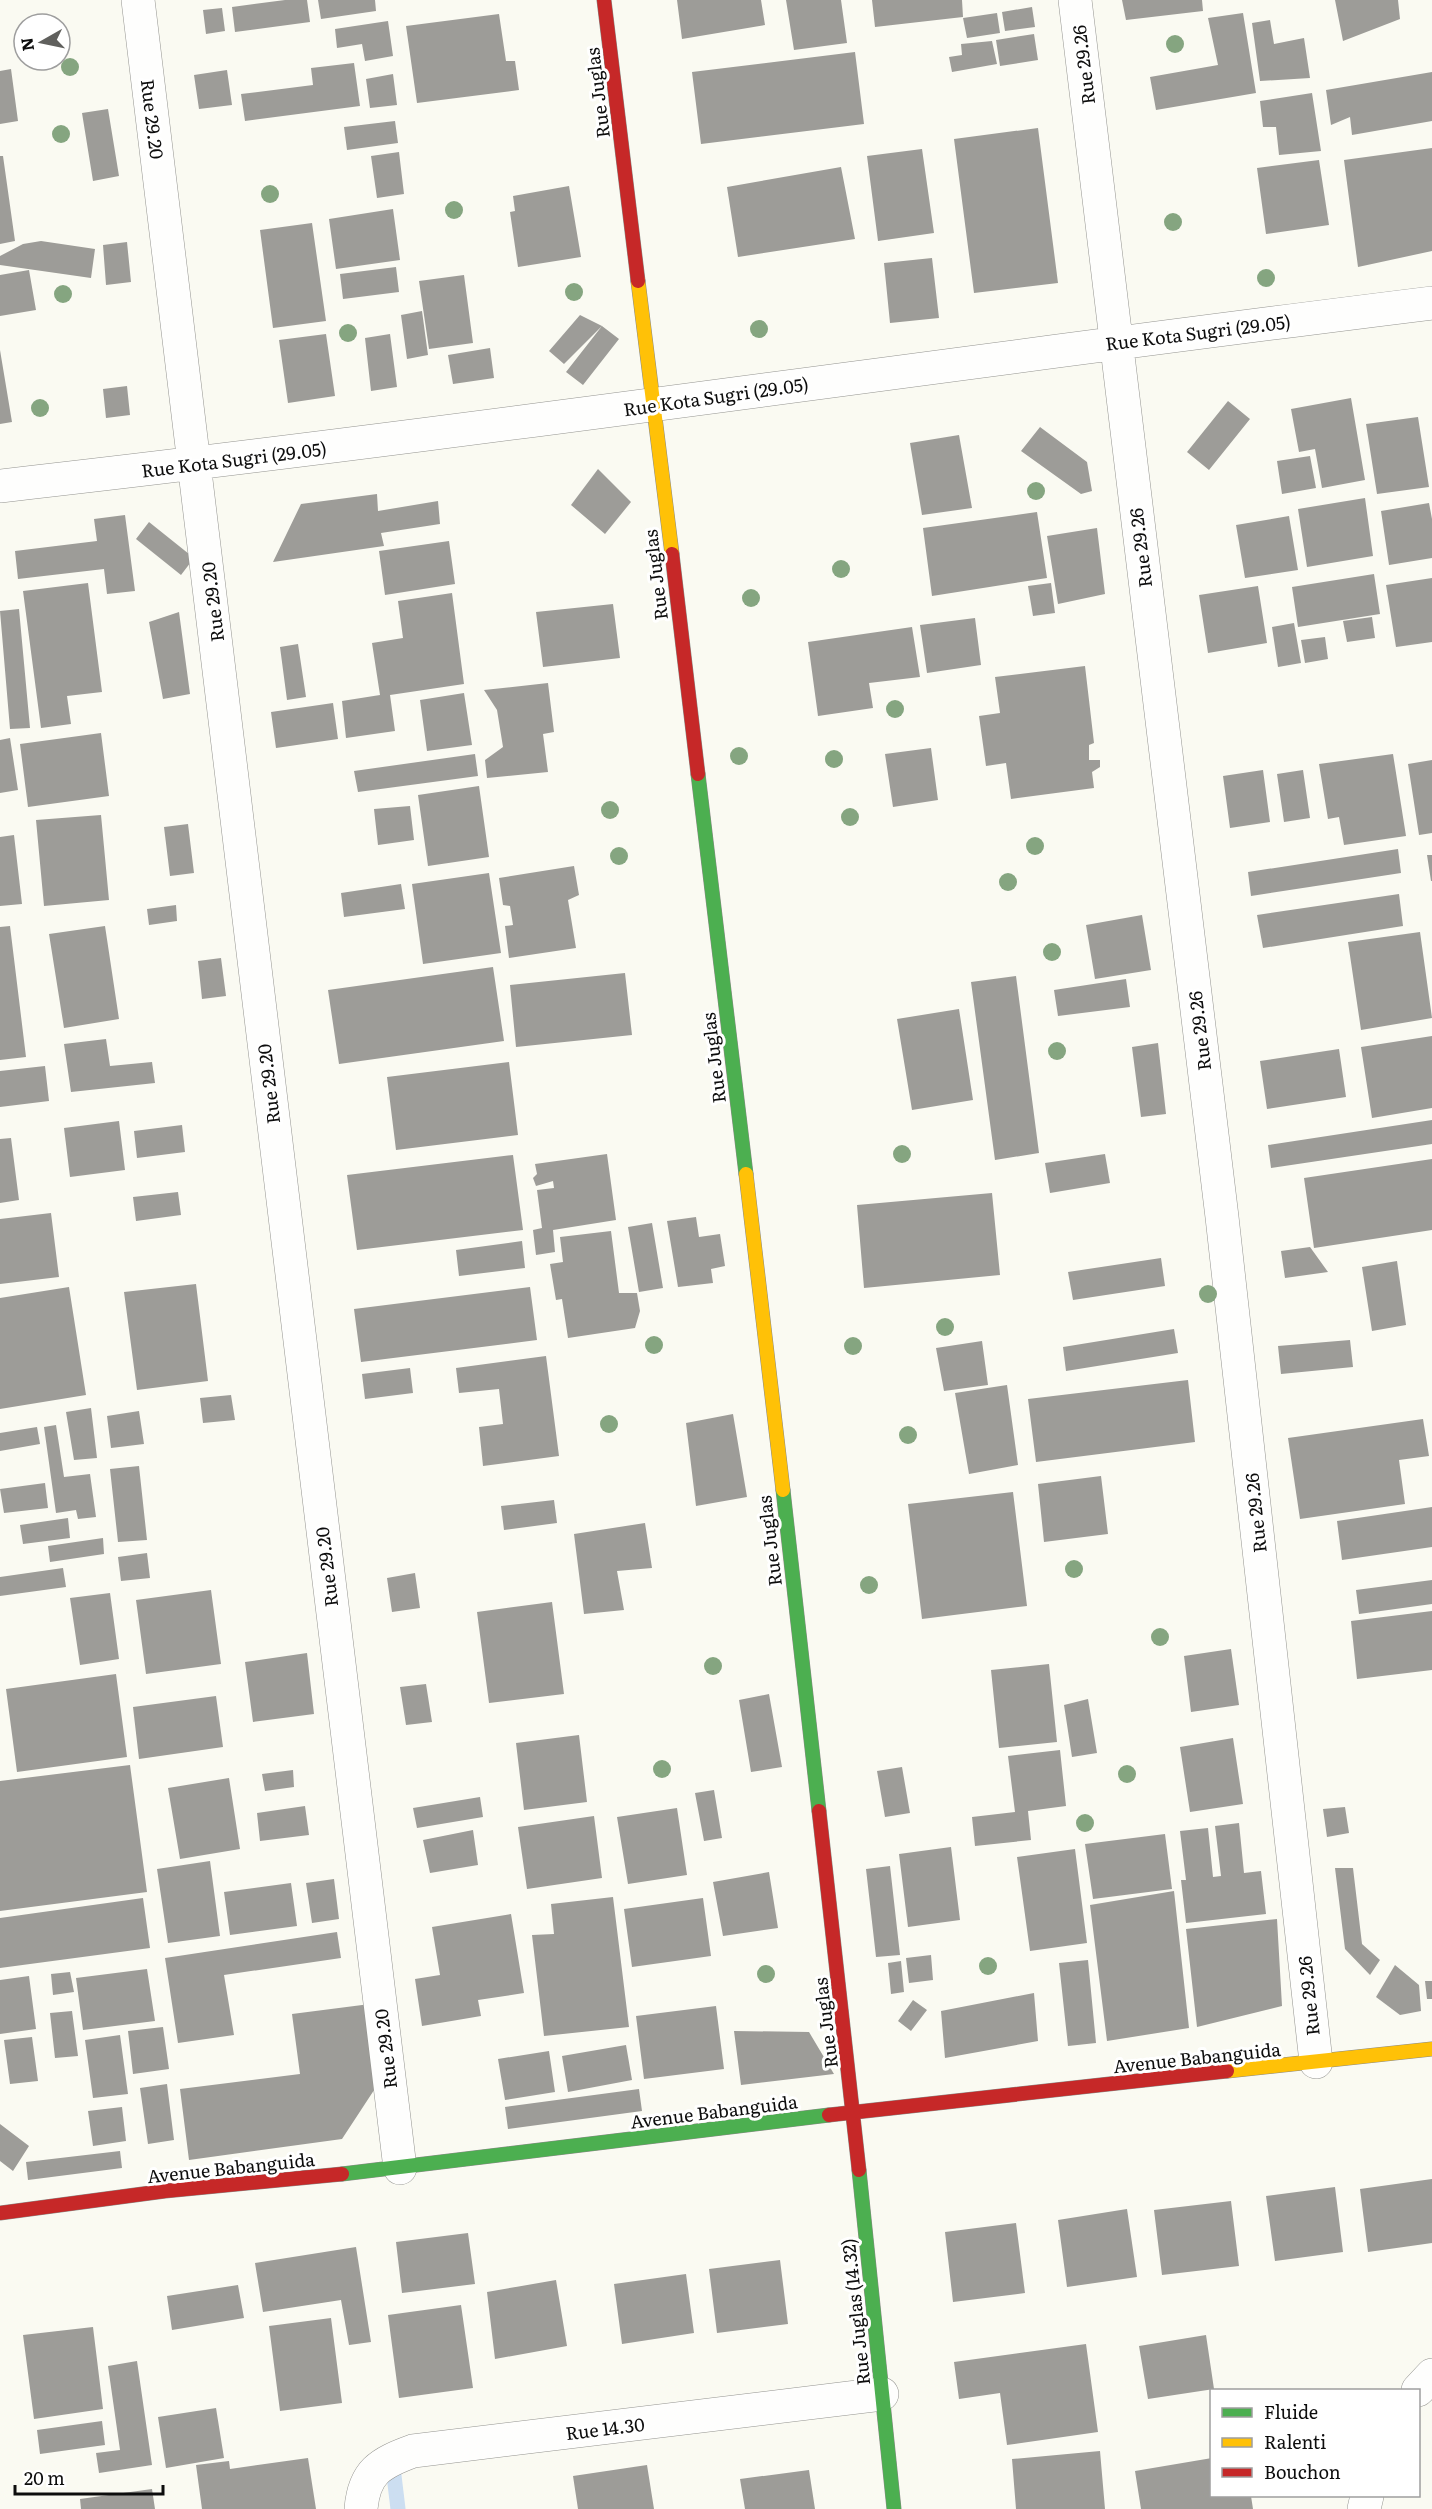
<svg xmlns="http://www.w3.org/2000/svg" width="1432" height="2509" font-family="Literata,serif">
<style>
.lines{fill:none;stroke-linecap:round;stroke-linejoin:round}
.stream{stroke:#ccdef1;stroke-width:15}
.building{fill:#9d9c98}
.street-casing{stroke:#949490;stroke-width:34}
.fast-casing{stroke:#8a8a87;stroke-width:15}
.slow-casing{stroke:#8a8a87;stroke-width:15}
.jam-casing{stroke:#8a8a87;stroke-width:15}
.street{stroke:#fefefd;stroke-width:33}
.fast{stroke:#4caf50;stroke-width:14}
.slow{stroke:#ffc107;stroke-width:14}
.jam{stroke:#c62828;stroke-width:14}
.tree{fill:#85a580}
.labels{text-anchor:middle;dominant-baseline:central;stroke-width:6;stroke-linejoin:round;paint-order:stroke}
.street-label{font-size:18px;fill:#0d0d0d;stroke:#fff}
</style>
<rect width="100%" height="100%" fill="#fafaf2"/>
<g class="lines">
<!-- stream -->
<path class="stream" d="M392,2459L398,2509"/>
</g>
<!-- building -->
<path class="building" d="M285,0H307L310,22L235,32L232,7Z
M318,0H375L376,11L321,19Z
M677,0H761L765,25L682,39Z
M786,0H841L847,43L794,50Z
M872,0H962L963,17L875,27Z
M1122,0H1202L1203,11L1126,20Z
M1335,0H1398L1400,19L1343,41Z
M1032,7L1035,27L1005,31L1002,12Z
M222,8L225,31L206,34L203,10Z
M997,13L1000,33L967,38L963,18Z
M1243,13L1256,93L1156,110L1150,77L1218,65L1208,18Z
M499,14L506,61H515L519,90L417,103L406,26Z
M1270,20L1274,44L1304,38L1310,78L1260,81L1252,23Z
M388,21L393,56L365,61L362,44L337,48L335,29Z
M1034,34L1038,60L1000,66L996,40Z
M992,41L997,64L952,72L949,57L962,55L961,44Z
M855,52L864,124L701,144L692,72Z
M354,63L360,106L245,121L241,94L313,85L311,68Z
M11,69L18,121L0,124V71Z
M227,70L232,105L199,109L194,75Z
M1432,72V121L1352,135L1350,117L1331,125L1326,90Z
M393,74L397,105L370,108L366,79Z
M1312,93L1321,151L1279,155L1276,127H1263L1260,101Z
M108,109L119,176L93,181L82,113Z
M395,121L398,143L347,150L344,127Z
M1038,128L1058,283L974,293L954,139Z
M1432,148V251L1358,267L1344,160Z
M922,149L934,233L878,241L867,156Z
M399,152L404,194L377,198L371,156Z
M0,156H3L15,241L0,244Z
M1319,160L1329,225L1266,234L1257,168Z
M841,167L855,239L738,257L727,187Z
M569,186L581,257L518,267L510,212L515,211L513,196Z
M393,209L400,260L336,269L329,219Z
M312,223L326,321L273,328L260,230Z
M41,241L95,249L91,278L0,265V256L23,244Z
M127,242L131,282L106,285L103,245Z
M932,258L939,318L890,323L884,263Z
M396,267L399,292L343,299L340,274Z
M29,270L36,310L0,316V275Z
M464,275L473,343L429,349L419,281Z
M422,311L428,355L407,359L401,315Z
M580,315L602,326L619,339L583,385L566,372L602,326L564,364L549,351Z
M326,334L335,396L288,403L279,340Z
M390,334L397,387L371,391L365,338Z
M490,348L494,378L453,384L448,355Z
M0,350L12,422L0,424Z
M127,386L130,415L106,418L103,389Z
M1351,398L1365,480L1322,488L1315,449L1299,452L1291,409Z
M1228,401L1250,419L1209,470L1187,452Z
M1418,417L1429,487L1377,494L1366,424Z
M1040,427L1087,462L1092,491L1081,494L1021,451Z
M959,435L972,508L922,515L910,443Z
M1310,456L1316,488L1282,494L1277,461Z
M598,469L631,502L605,534L571,505Z
M377,494L378,511L438,501L440,524L381,533L384,546L273,562L301,504Z
M1365,498L1373,556L1307,567L1298,509Z
M1429,503L1432,519V558L1389,565L1381,511Z
M1037,512L1047,578L932,596L923,528Z
M125,515L135,591L107,594L104,569L18,579L15,551L97,541L94,519Z
M1289,516L1298,570L1245,578L1236,525Z
M149,522L194,558L181,575L136,539Z
M1097,528L1105,594L1058,604L1047,536Z
M449,541L455,584L385,595L379,551Z
M1374,574L1380,614L1298,627L1292,587Z
M1432,578V642L1396,647L1386,585Z
M88,583L102,692L67,696L71,724L41,728L23,591Z
M1051,583L1055,613L1033,616L1028,586Z
M1258,586L1267,643L1208,653L1199,595Z
M452,593L464,684L390,695L395,731L346,738L342,701L380,695L372,643L403,638L398,601Z
M613,604L620,658L543,667L536,612Z
M19,609L30,728L10,729L0,611Z
M179,612L190,694L163,699L149,622Z
M1372,617L1375,638L1347,642L1343,621Z
M975,618L981,665L927,673L920,625Z
M1294,623L1301,663L1278,667L1272,627Z
M912,627L920,677L869,683L873,708L818,716L808,642Z
M1325,637L1328,659L1305,663L1301,640Z
M298,644L306,697L287,700L280,647Z
M1085,666L1094,743L1089,745V760H1100V767L1092,772L1094,788L1011,799L1006,763L986,766L979,716L1000,713L995,677Z
M548,683L554,732L543,734L548,772L487,778L485,760L503,747L497,710L484,690Z
M464,693L472,745L427,751L420,700Z
M333,703L338,739L276,748L271,712Z
M101,733L109,796L28,807L20,744Z
M10,738L18,790L0,793V740Z
M931,748L938,800L893,807L885,754Z
M475,754L478,776L358,792L354,771Z
M1393,754L1406,836L1344,845L1339,817L1328,819L1319,764Z
M1432,760V833L1419,835L1408,764Z
M1263,770L1270,822L1230,828L1223,776Z
M1303,770L1310,818L1284,822L1277,774Z
M479,786L489,857L428,866L418,795Z
M410,806L414,840L378,845L374,809Z
M101,815L109,900L44,906L36,820Z
M188,824L194,873L170,876L164,827Z
M14,835L22,904L0,906V837Z
M1398,849L1401,873L1251,896L1248,872Z
M1427,855H1432V881H1431Z
M574,866L579,895L568,900L576,948L509,958L505,926L513,925L510,906L503,905L499,878Z
M489,873L501,953L423,964L412,884Z
M401,884L405,909L344,917L341,893Z
M1399,894L1403,926L1263,948L1257,915Z
M176,905L177,921L149,925L147,909Z
M1142,915L1151,970L1095,979L1086,925Z
M10,926L26,1057L0,1060V927Z
M105,926L119,1019L64,1028L49,934Z
M1420,932L1432,1018L1361,1030L1348,942Z
M221,958L226,996L202,999L198,961Z
M493,967L504,1041L339,1064L328,990Z
M625,973L632,1035L516,1047L510,985Z
M1016,976L1039,1153L995,1160L971,982Z
M1126,979L1130,1007L1058,1016L1054,990Z
M959,1009L973,1100L912,1110L897,1019Z
M1432,1036V1108L1372,1118L1361,1047Z
M106,1039L110,1066L152,1062L155,1083L71,1092L64,1044Z
M1158,1043L1166,1114L1141,1117L1132,1047Z
M1339,1049L1346,1097L1267,1109L1260,1061Z
M509,1062L518,1135L396,1150L387,1077Z
M45,1066L49,1101L0,1107V1071Z
M1432,1120V1144L1271,1168L1268,1145Z
M119,1121L125,1170L70,1177L64,1128Z
M182,1125L185,1152L137,1158L134,1131Z
M11,1138L19,1200L0,1203V1139Z
M607,1154L616,1220L553,1230L555,1252L536,1255L533,1230L542,1228L537,1190L554,1188L553,1181L536,1186L533,1178L537,1174L535,1164Z
M1105,1154L1110,1183L1050,1193L1045,1163Z
M513,1155L523,1230L357,1250L347,1175Z
M1432,1159V1230L1314,1248L1304,1178Z
M178,1192L181,1215L136,1221L133,1197Z
M992,1193L1000,1275L864,1288L857,1205Z
M51,1213L59,1277L0,1284V1219Z
M696,1217L699,1237L720,1234L725,1266L711,1269L713,1283L678,1287L667,1221Z
M652,1223L663,1288L639,1292L628,1227Z
M611,1231L619,1293H637L640,1311L635,1328L568,1338L562,1299L556,1300L550,1264L563,1262L560,1237Z
M522,1241L525,1268L459,1276L456,1250Z
M1310,1247L1328,1272L1285,1278L1281,1251Z
M1161,1258L1165,1286L1073,1300L1068,1272Z
M1397,1261L1406,1325L1372,1331L1362,1267Z
M196,1284L208,1381L137,1390L124,1292Z
M69,1287L86,1395L0,1409V1298Z
M530,1287L537,1340L361,1362L354,1309Z
M1174,1329L1178,1353L1066,1371L1063,1347Z
M1350,1340L1353,1367L1281,1374L1278,1346Z
M982,1341L988,1385L944,1391L936,1348Z
M546,1356L559,1456L483,1466L479,1427L503,1424L499,1389L459,1393L456,1368Z
M410,1368L413,1393L365,1399L362,1374Z
M1188,1380L1195,1442L1036,1462L1028,1399Z
M1007,1385L1018,1465L969,1474L955,1393Z
M231,1395L235,1420L203,1423L200,1398Z
M91,1408L97,1458L74,1460L66,1412Z
M139,1411L144,1444L111,1448L107,1416Z
M733,1414L747,1497L696,1506L686,1423Z
M1423,1419L1429,1456L1399,1460L1405,1504L1300,1519L1288,1438Z
M56,1425L64,1477L90,1474L96,1517L78,1519L76,1510L56,1513L44,1427Z
M37,1427L40,1444L0,1451V1433Z
M139,1466L147,1540L118,1542L110,1469Z
M1101,1476L1108,1534L1044,1542L1038,1484Z
M45,1483L48,1508L4,1513L0,1489Z
M1013,1492L1027,1606L922,1619L908,1504Z
M554,1500L557,1523L504,1530L501,1506Z
M1432,1507V1547L1342,1560L1337,1521Z
M68,1518L70,1538L23,1544L20,1525Z
M645,1523L652,1568L617,1571L624,1610L584,1614L574,1534Z
M103,1538L104,1554L50,1562L48,1546Z
M147,1553L150,1578L121,1581L118,1557Z
M63,1568L66,1587L0,1596V1577Z
M415,1573L420,1608L392,1612L387,1578Z
M1432,1580V1604L1359,1614L1356,1590Z
M211,1590L221,1664L146,1674L136,1600Z
M110,1593L119,1659L80,1665L70,1598Z
M552,1602L564,1694L489,1703L477,1612Z
M1432,1611V1670L1357,1679L1351,1621Z
M1231,1649L1239,1705L1191,1712L1184,1656Z
M307,1653L314,1714L253,1722L245,1662Z
M1049,1664L1057,1742L999,1748L991,1670Z
M116,1674L127,1757L17,1772L6,1689Z
M426,1684L432,1722L406,1725L400,1687Z
M769,1694L782,1767L751,1772L739,1700Z
M216,1696L223,1747L139,1759L133,1707Z
M1088,1699L1097,1753L1072,1757L1064,1705Z
M579,1735L587,1802L524,1810L516,1743Z
M1233,1738L1243,1804L1190,1812L1180,1747Z
M1060,1750L1066,1806L1028,1811L1031,1840L975,1846L972,1817L1015,1812L1008,1756Z
M130,1765L147,1892L0,1911V1781Z
M902,1767L910,1813L885,1817L877,1771Z
M293,1770L294,1787L265,1791L262,1774Z
M229,1778L240,1849L180,1859L168,1788Z
M714,1790L722,1838L704,1841L695,1793Z
M480,1797L483,1817L417,1828L413,1808Z
M305,1806L309,1835L260,1841L257,1813Z
M1345,1807L1349,1833L1327,1837L1323,1809Z
M677,1808L687,1875L628,1884L617,1817Z
M594,1816L602,1878L527,1889L518,1827Z
M1239,1823L1244,1873L1261,1871L1266,1914L1186,1923L1181,1880H1186L1180,1831L1208,1828L1213,1877L1221,1876L1215,1826Z
M473,1830L478,1865L430,1873L423,1840Z
M1165,1834L1172,1889L1093,1899L1085,1844Z
M951,1847L960,1920L908,1927L899,1854Z
M1075,1849L1087,1943L1030,1951L1017,1857Z
M210,1861L220,1936L168,1943L157,1869Z
M890,1866L900,1955L876,1957L866,1869Z
M1335,1868H1353L1362,1944L1380,1960L1370,1975L1345,1949Z
M769,1872L778,1928L723,1936L713,1882Z
M334,1879L339,1919L312,1923L306,1883Z
M291,1883L297,1926L230,1935L224,1892Z
M1174,1891L1189,2028L1107,2041L1090,1905Z
M613,1897L629,2027L544,2036L532,1935L554,1934L551,1904Z
M143,1898L150,1948L0,1968V1918Z
M703,1898L711,1956L632,1967L624,1909Z
M511,1914L524,1993L478,2000L481,2016L422,2026L415,1979L440,1975L432,1927Z
M1277,1919L1282,2006L1197,2027L1186,1929Z
M337,1932L341,1958L224,1975L234,2035L178,2043L165,1958Z
M931,1955L933,1980L909,1983L906,1958Z
M1088,1960L1096,2043L1068,2046L1059,1963Z
M901,1961L904,1992L891,1994L888,1963Z
M1395,1965L1419,1985L1421,2011L1400,2015L1376,1997Z
M147,1969L155,2021L83,2030L76,1978Z
M70,1972L74,1992L53,1995L51,1974Z
M29,1976L36,2029L0,2034V1980Z
M1425,1981H1432V1999H1427Z
M1034,1993L1038,2041L945,2058L941,2011Z
M913,2000L927,2010L911,2031L898,2021Z
M370,2004L380,2081L342,2139L189,2160L180,2089L300,2074L292,2014Z
M716,2006L724,2069L644,2079L636,2016Z
M72,2011L78,2056L55,2058L50,2013Z
M163,2027L169,2069L133,2074L128,2031Z
M734,2031L809,2032L834,2074L741,2085Z
M120,2035L128,2094L93,2098L85,2040Z
M32,2037L38,2081L10,2084L4,2040Z
M626,2045L632,2080L568,2092L562,2056Z
M549,2051L555,2092L505,2100L498,2059Z
M167,2084L174,2140L148,2144L140,2088Z
M639,2089L642,2111L508,2129L505,2107Z
M122,2107L126,2141L93,2146L88,2111Z
M0,2124L29,2146L13,2171L0,2161Z
M120,2151L122,2168L28,2180L26,2162Z
M1432,2179V2243L1368,2252L1360,2189Z
M1335,2187L1343,2252L1275,2261L1266,2196Z
M1231,2201L1239,2266L1162,2275L1154,2210Z
M1127,2209L1137,2277L1067,2287L1058,2220Z
M1016,2223L1025,2293L953,2302L945,2232Z
M468,2233L475,2284L402,2293L396,2242Z
M356,2247L371,2342L349,2345L341,2300L263,2312L255,2263Z
M780,2260L788,2324L717,2333L709,2269Z
M686,2274L694,2333L622,2344L614,2284Z
M556,2280L567,2346L495,2359L487,2292Z
M238,2285L244,2318L172,2330L167,2296Z
M461,2305L473,2388L399,2398L388,2315Z
M331,2318L342,2403L280,2411L269,2326Z
M93,2327L103,2409L34,2419L23,2335Z
M1206,2335L1214,2389L1148,2399L1139,2346Z
M1086,2344L1098,2432L1007,2445L1000,2393L959,2399L954,2362Z
M137,2361L152,2465L99,2473L96,2453L120,2450L108,2366Z
M216,2408L224,2458L166,2468L158,2417Z
M102,2421L105,2445L40,2454L37,2430Z
M1100,2451L1105,2509H1016L1012,2459Z
M308,2458L316,2509H202L196,2465L229,2461L230,2469Z
M1212,2458V2496H1251L1253,2509H1141L1135,2471Z
M647,2465L654,2509H578L573,2476Z
M809,2470L815,2509H745L740,2479Z
M152,2489L155,2509H81L80,2499Z"/>
<g class="lines">
<!-- street casing -->
<g class="street-casing">
<path id="street" d="M138,0L400,2168
M1075,0L1222,1217L1316,2062
M0,486C478,432 954,362 1432,303
M1418,2390L1432,2375
M361,2509C364,2472 380,2463 413,2451L882,2394
M1364,2509L1367,2496"/>
</g>
<!-- fast casing -->
<g class="fast-casing">
<path id="fast" d="M698,774L746,1174
M783,1490L819,1811
M859,2170L894,2509
M342,2174L829,2115"/>
</g>
<!-- slow casing -->
<g class="slow-casing">
<path id="slow" d="M638,281L672,554
M746,1174L783,1490
M1227,2071L1432,2049"/>
</g>
<!-- jam casing -->
<g class="jam-casing">
<path id="jam" d="M604,0L638,281
M672,554L698,774
M819,1811L859,2170
M829,2115L1227,2071
M0,2213L165,2191L342,2174"/>
</g>
<!-- street -->
<use href="#street" class="street"/>
<!-- fast -->
<use href="#fast" class="fast"/>
<!-- slow -->
<use href="#slow" class="slow"/>
<!-- jam -->
<use href="#jam" class="jam"/>
</g>
<!-- trees -->
<g class="tree">
<circle cx="1175" cy="44" r="9"/>
<circle cx="70" cy="67" r="9"/>
<circle cx="61" cy="134" r="9"/>
<circle cx="270" cy="194" r="9"/>
<circle cx="454" cy="210" r="9"/>
<circle cx="1173" cy="222" r="9"/>
<circle cx="1266" cy="278" r="9"/>
<circle cx="574" cy="292" r="9"/>
<circle cx="63" cy="294" r="9"/>
<circle cx="759" cy="329" r="9"/>
<circle cx="348" cy="333" r="9"/>
<circle cx="40" cy="408" r="9"/>
<circle cx="1036" cy="491" r="9"/>
<circle cx="841" cy="569" r="9"/>
<circle cx="751" cy="598" r="9"/>
<circle cx="895" cy="709" r="9"/>
<circle cx="739" cy="756" r="9"/>
<circle cx="834" cy="759" r="9"/>
<circle cx="610" cy="810" r="9"/>
<circle cx="850" cy="817" r="9"/>
<circle cx="1035" cy="846" r="9"/>
<circle cx="619" cy="856" r="9"/>
<circle cx="1008" cy="882" r="9"/>
<circle cx="1052" cy="952" r="9"/>
<circle cx="1057" cy="1051" r="9"/>
<circle cx="902" cy="1154" r="9"/>
<circle cx="1208" cy="1294" r="9"/>
<circle cx="945" cy="1327" r="9"/>
<circle cx="654" cy="1345" r="9"/>
<circle cx="853" cy="1346" r="9"/>
<circle cx="609" cy="1424" r="9"/>
<circle cx="908" cy="1435" r="9"/>
<circle cx="1074" cy="1569" r="9"/>
<circle cx="869" cy="1585" r="9"/>
<circle cx="1160" cy="1637" r="9"/>
<circle cx="713" cy="1666" r="9"/>
<circle cx="662" cy="1769" r="9"/>
<circle cx="1127" cy="1774" r="9"/>
<circle cx="1085" cy="1823" r="9"/>
<circle cx="988" cy="1966" r="9"/>
<circle cx="766" cy="1974" r="9"/>
</g>
<g class="labels">
<!-- street labels -->
<g class="street-label">
<text transform="translate(1083 65) rotate(-97)">Rue 29.26</text>
<text transform="translate(597 93) rotate(-97)">Rue Juglas</text>
<text transform="translate(153 119) rotate(83)">Rue 29.20</text>
<text transform="translate(1198 332) rotate(-7)">Rue Kota Sugri (29.05)</text>
<text transform="translate(716 396) rotate(-8)">Rue Kota Sugri (29.05)</text>
<text transform="translate(234 459) rotate(-7)">Rue Kota Sugri (29.05)</text>
<text transform="translate(1140 548) rotate(-97)">Rue 29.26</text>
<text transform="translate(655 575) rotate(-97)">Rue Juglas</text>
<text transform="translate(212 602) rotate(-97)">Rue 29.20</text>
<text transform="translate(1199 1031) rotate(-97)">Rue 29.26</text>
<text transform="translate(713 1058) rotate(-97)">Rue Juglas</text>
<text transform="translate(268 1084) rotate(-97)">Rue 29.20</text>
<text transform="translate(1255 1513) rotate(-96)">Rue 29.26</text>
<text transform="translate(769 1541) rotate(-97)">Rue Juglas</text>
<text transform="translate(326 1567) rotate(-97)">Rue 29.20</text>
<text transform="translate(1308 1996) rotate(-96)">Rue 29.26</text>
<text transform="translate(825 2023) rotate(-97)">Rue Juglas</text>
<text transform="translate(385 2049) rotate(-97)">Rue 29.20</text>
<text transform="translate(1197 2057) rotate(-6)">Avenue Babanguida</text>
<text transform="translate(714 2111) rotate(-7)">Avenue Babanguida</text>
<text transform="translate(231 2167) rotate(-6)">Avenue Babanguida</text>
<text transform="translate(855 2312) rotate(-96)">Rue Juglas (14.32)</text>
<text transform="translate(605 2428) rotate(-7)">Rue 14.30</text>
</g>
</g>
<!-- legend -->
<rect x="1210" y="2389" width="210" height="108" fill="#ffffff" stroke="#9e9e9e" stroke-width="1.5"/>
<rect x="1222" y="2408" width="30" height="9" fill="#4caf50" stroke="#9e9e9e" stroke-width="1.5"/>
<text x="1264" y="2419" font-size="18" fill="#0d0d0d">Fluide</text>
<rect x="1222" y="2438" width="30" height="9" fill="#ffc107" stroke="#9e9e9e" stroke-width="1.5"/>
<text x="1264" y="2449" font-size="18" fill="#0d0d0d">Ralenti</text>
<rect x="1222" y="2468" width="30" height="9" fill="#c62828" stroke="#9e9e9e" stroke-width="1.5"/>
<text x="1264" y="2479" font-size="18" fill="#0d0d0d">Bouchon</text>
<!-- north arrow -->
<g transform="translate(42 42) rotate(261)"><circle r="28" fill="#ffffff" stroke="#9e9e9e" stroke-width="1.5"/>
<path d="M0-4.5L10 22L0 15L-10 22Z" fill="#60605d"/>
<text y="-9" font-size="16" font-weight="bold" text-anchor="middle" fill="#0d0d0d">N</text>
</g>
<!-- scale -->
<path d="M15 2485v9h148v-9" fill="none" stroke="#0d0d0d" stroke-width="3"/>
<text x="24" y="2485" font-size="18" fill="#0d0d0d" stroke="#ffffff" stroke-width="4.5" paint-order="stroke">20 m</text>
</svg>
